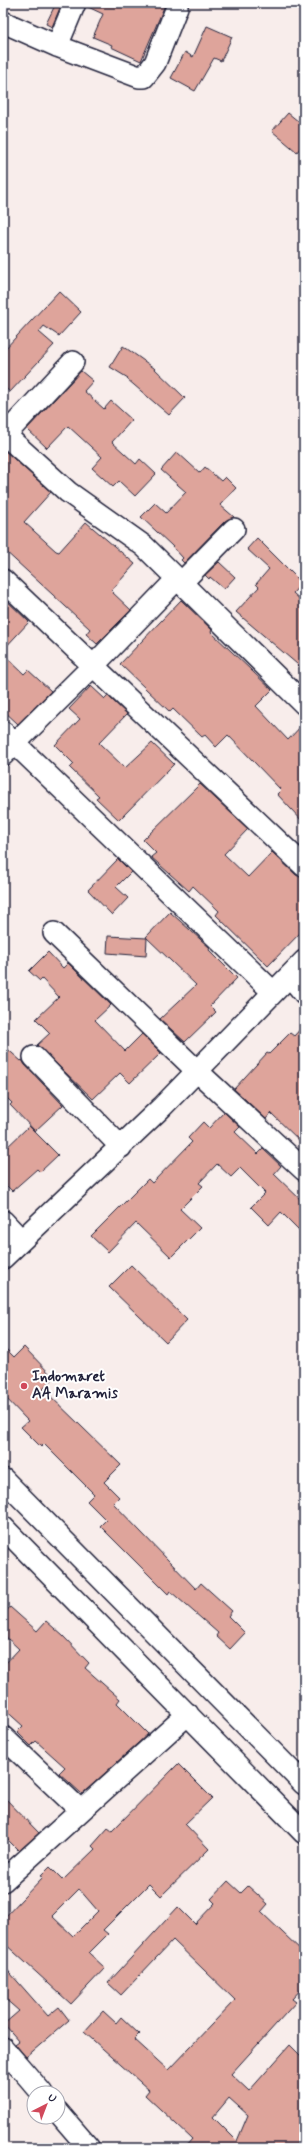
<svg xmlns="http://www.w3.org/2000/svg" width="307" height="2151" font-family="Mynerve,sans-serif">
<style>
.building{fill:#dea49b;stroke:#22223b;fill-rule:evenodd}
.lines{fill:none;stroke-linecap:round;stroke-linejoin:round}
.minor-casing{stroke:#22223b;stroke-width:24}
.minor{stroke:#fff;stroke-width:21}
.poi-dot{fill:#d1495b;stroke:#fff;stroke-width:1.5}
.labels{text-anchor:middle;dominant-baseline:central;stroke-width:4;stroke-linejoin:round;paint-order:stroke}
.poi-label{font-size:15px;font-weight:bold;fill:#22223b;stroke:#fff;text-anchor:start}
</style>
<rect width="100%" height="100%" fill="#f8edeb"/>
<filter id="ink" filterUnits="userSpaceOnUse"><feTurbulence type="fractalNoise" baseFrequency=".025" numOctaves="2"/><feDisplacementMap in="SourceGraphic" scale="8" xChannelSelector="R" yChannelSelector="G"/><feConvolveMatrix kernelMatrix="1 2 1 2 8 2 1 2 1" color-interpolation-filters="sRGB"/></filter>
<g filter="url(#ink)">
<!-- building -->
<path class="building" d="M56,3H62L52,27L46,24Z
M87,3H159L165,5L141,61L111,47L112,45L93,37L103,14L86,6Z
M207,26L232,37L221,61L214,58L195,91L171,78L185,52L193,57Z
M288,113L304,126V143L297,152L272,131Z
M59,291L81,312L59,336L44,326L39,332L54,345L10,392L3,386V351Z
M123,346L154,368L185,398L169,415L127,379L128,378L110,367Z
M81,371L93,381L84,391L104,409L111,401L132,420L112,442L136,464L140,459L156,474L135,496L119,481L113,487L92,468L102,457L68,426L47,448L27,429Z
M3,449L51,492L24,522L56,551L59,552L86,522L135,564L111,591L131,610L97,644L86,634L90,629L3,549Z
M177,452L200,473L205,467L221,481L225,477L236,488L220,505L234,517L225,521L184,563L181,560L183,558L172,546L141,517L155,503L166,513L186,492L161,470Z
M257,538L302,583L293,593L304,603V670L236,612L259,587L256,584L269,569L247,549Z
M219,562L235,577L224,589L210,577L209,579L205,575Z
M3,597L29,622L3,650Z
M181,600L212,630L211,632L272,690L256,706L288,740L304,723V823L277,794L281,790L228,735L216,747L205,735L202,737L173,709L170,712L120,664Z
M3,654L24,674L28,670L51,691L18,724L3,710Z
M91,686L105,699L108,696L127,714L99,743L125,768L152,743L174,764L119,820L96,798L99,796L70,768L74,764L55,745L80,719L69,709Z
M200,784L248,829L224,854L248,877L272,852L296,875L304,878V929L268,966L216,915L219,911L193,886L189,891L151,857L156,853L143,840Z
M118,859L131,872L116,887L128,898L112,915L88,890Z
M170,912L210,948L209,950L237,978L210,1006L216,1012L185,1042L160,1019L196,985L146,937Z
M108,936L147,938L146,956L107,953Z
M48,952L63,968L68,963L111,1005L95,1020L125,1051L142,1034L161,1053L130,1083L120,1073L93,1099L37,1045L50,1033L36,1019L59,997L42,979L40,981L29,971Z
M304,1025V1145L271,1113L266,1119L234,1089L267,1053L269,1054L290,1033L294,1036Z
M3,1045L21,1061L22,1060L25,1065L63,1105L35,1131L10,1105L12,1103L3,1094Z
M224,1112L240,1127L235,1132L258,1154L263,1149L281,1166L274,1174L304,1203V1235L281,1212L269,1225L251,1207L265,1193L240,1168L231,1177L217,1164L199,1183L203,1186L180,1209L200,1228L171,1257L136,1223L108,1252L91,1236L148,1179L152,1183L192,1142L188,1138L203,1122L209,1128Z
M29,1126L58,1155L40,1172L37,1169L12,1191L3,1182V1151Z
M131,1265L187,1320L166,1342L109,1287Z
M3,1346L14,1357L24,1347L54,1378L43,1389L121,1465L104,1482L119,1497L113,1503L196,1589L201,1583L232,1611L228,1616L245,1633L230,1649L216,1636L218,1633L170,1591L168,1594L100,1526L106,1520L87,1501L94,1494L44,1444L41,1447L21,1427L28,1421L3,1395Z
M10,1607L37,1631L46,1621L63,1636L89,1663L85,1668L120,1699L117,1703L148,1734L82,1794L59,1773L65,1767L36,1741L31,1746L17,1732L23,1726L3,1708V1666L19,1649L3,1634V1615Z
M178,1764L212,1798L185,1824L209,1849L161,1896L149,1884L103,1930L108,1934L89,1953L105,1968L71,2004L3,1942V1919L43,1877L41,1876L50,1867L63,1880L95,1849L92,1846L108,1828L112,1831ZM79,1889L98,1911L73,1936L52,1916Z
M3,1796L39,1833L19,1851L3,1835Z
M228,1881L241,1893L248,1886L268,1904L261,1912L304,1953V1986L292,1999L296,2002L231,2074L249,2091L290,2045L304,2059V2143L300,2148H184L192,2139L145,2095L149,2090L84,2032L103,2011L116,2023L121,2017L139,2034L134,2039L168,2070L235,2000L173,1940L121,1995L108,1983L178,1907L195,1924L215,1903L211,1899ZM229,2098L248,2115L237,2141L213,2117Z
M3,1965L48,2016L59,2007L69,2020L26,2057L15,2044L19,2041L4,2024L19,2011L3,1997Z"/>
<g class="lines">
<!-- minor casing -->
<g class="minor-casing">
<path id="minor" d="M3,22L57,46L139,77H144L155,63L177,7
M57,46L75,3
M3,433L68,492L144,546L304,704
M5,435L73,362
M3,580L304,866
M181,583L234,529
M3,732L273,992
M3,755L94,665L177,579
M54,933L197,1071L304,1170
M290,976L304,993
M34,1057L121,1147
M3,1221L21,1240
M3,1258L162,1107L304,961
M3,1479L304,1784
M3,1527L304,1833
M3,1737L80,1810
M3,1881L188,1714
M3,2048L42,2093
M58,2112L89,2148"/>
</g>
<!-- minor -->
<use href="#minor" class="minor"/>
</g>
</g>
<!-- markers -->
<circle class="poi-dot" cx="24" cy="1386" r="4"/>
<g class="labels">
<!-- poi labels -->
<g class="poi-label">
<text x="32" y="1377">Indomaret<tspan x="32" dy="17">AA Maramis</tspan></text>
</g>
</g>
<!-- margin -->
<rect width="307" height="2151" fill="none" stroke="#fff" stroke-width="16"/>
<rect x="8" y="8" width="291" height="2135" fill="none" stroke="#22223b" stroke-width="1.5" filter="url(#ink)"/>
<!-- north arrow -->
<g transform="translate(46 2105) rotate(42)"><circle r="19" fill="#ffffff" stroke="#a7a7b1"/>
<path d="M0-3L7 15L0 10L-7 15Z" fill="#d1495b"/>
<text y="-6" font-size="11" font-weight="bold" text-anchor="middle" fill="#22223b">U</text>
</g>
</svg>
